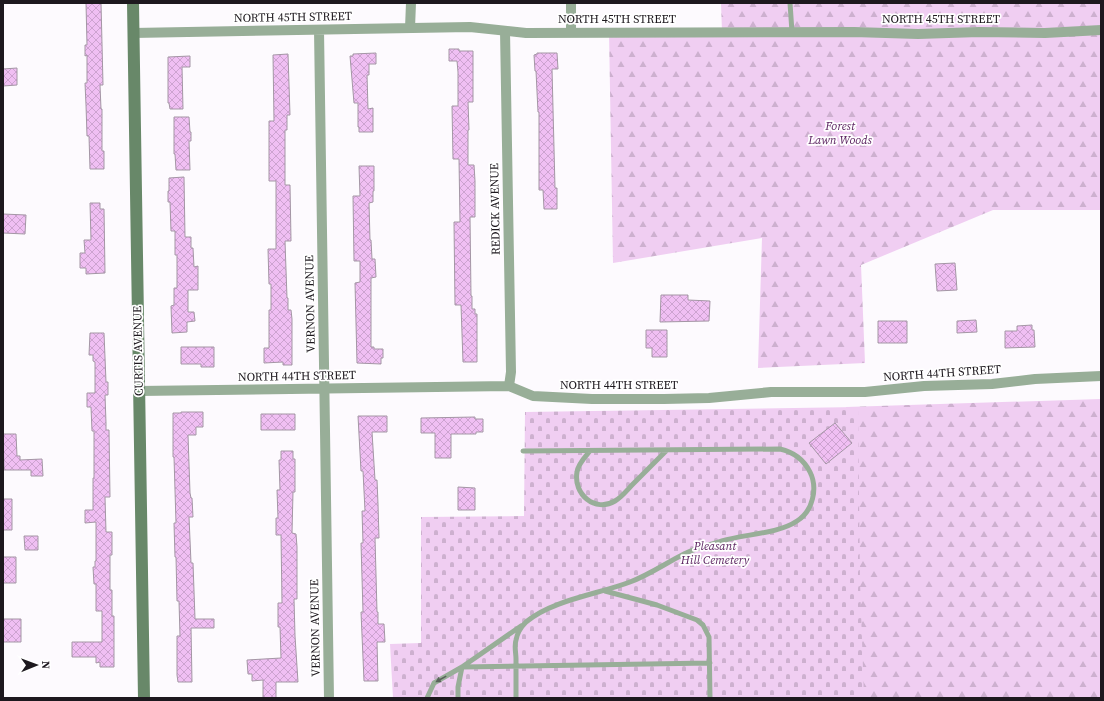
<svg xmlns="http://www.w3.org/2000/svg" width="1104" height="701" font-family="'Source Serif 4',serif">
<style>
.forest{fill:url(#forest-firs)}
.cemetery{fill:url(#cemetery-stones)}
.building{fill:url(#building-cross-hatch);stroke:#a496a5}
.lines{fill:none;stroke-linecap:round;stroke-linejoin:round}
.lane{stroke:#98ae98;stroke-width:5}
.street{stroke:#98ae98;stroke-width:10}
.secondary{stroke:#688869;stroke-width:12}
.oneway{fill:#5a635b}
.labels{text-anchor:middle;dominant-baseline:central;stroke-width:3.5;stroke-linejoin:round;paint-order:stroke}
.street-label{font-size:12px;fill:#1d181e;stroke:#fff}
.park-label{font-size:12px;font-style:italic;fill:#5d2562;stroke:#fff}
</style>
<defs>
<pattern id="forest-firs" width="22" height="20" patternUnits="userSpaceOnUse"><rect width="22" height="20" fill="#f0cef2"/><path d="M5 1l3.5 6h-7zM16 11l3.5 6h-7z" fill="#cdb0cf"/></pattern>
<pattern id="cemetery-stones" width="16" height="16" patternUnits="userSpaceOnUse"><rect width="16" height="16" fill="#f0cef2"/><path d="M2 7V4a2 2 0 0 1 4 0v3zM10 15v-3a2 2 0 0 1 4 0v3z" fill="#cdb0cf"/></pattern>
<pattern id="building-cross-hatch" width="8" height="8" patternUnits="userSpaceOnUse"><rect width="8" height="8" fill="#f0bff3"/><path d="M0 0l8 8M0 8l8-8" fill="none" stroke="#cda3d0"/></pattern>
</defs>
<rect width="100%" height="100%" fill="#fdfafe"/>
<!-- forest -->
<path class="forest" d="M721,3H1101V210H993L861,265L865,363L758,368L762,238L613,263L609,32H722Z
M1101,399V698H863L846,407Z"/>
<!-- cemetery -->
<path class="cemetery" d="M858,407L860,582L864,698H393L390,644L421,643V517L524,516L525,412Z"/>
<!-- building -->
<path class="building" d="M86,3H101L103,85H100L101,109H102V151H104V169H90L89,136H87L86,105L85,83H87V55L85,56V45H87Z
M449,49H459V51H473V102H468L469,130H468V165H474L475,181V217H470L471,296H472V309H475V314H477V362H463L461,305H455L454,222H460L459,159H453L452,106H458V72L457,61H449Z
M376,53V64H369V75H367L368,109L373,108V132H359V127H358V103H354L350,56H353V54Z
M537,53H557L558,69H552L555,188H557V209H544L543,190H539V112H538L536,71H535L534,55L537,54Z
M288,54L290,115H287V130H285V185H290L291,241H285L287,298H288V310H291L292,319V365H283V362L264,363V348H269V310H271V284H269L268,249H276V181H269V121H274L273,55Z
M190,56V67H182L183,109H170L169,103H168V57Z
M17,68V85L3,86V69Z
M174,117H189L190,132H191V141H189L190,170H176L175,154H174Z
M359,166H374V191H373V202L369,203L370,240H371L372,259H375L376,277L371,278V347H374V349H383V358H381V364L357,363L355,283L360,282V261H354L353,196H360Z
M184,177L185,237H191V248H193L194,267L198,266V290H188V312H194L195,321L187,322V332L172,333L171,306L174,305V288H177V255H175V231H171L170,202H168V191H169V178Z
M90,203H100V209H104L105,273L86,274V268H80V253H85L84,240H91Z
M3,214L26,215L25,234L3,233Z
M955,263L957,290L937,291L935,264Z
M661,295H688V300L710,301L709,321L660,322Z
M976,320L977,332L957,333V321Z
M878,321H907V343H878Z
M1032,325V330H1034L1035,347L1005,348V331H1017V326Z
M646,330H667V357H652V348H646Z
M90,333H104L106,382H108V395H105L106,423V430H109L110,497H105L106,532H112V555H110V590H112V616H114V667H100V662L96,663V657H72V642H102V611H96V584H94L93,567H95V561H96V522L85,523V510H93V478H94V431H92L91,407H87V393H95V362L93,361V355H89Z
M181,347H214V367H201V364H181Z
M181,412H203V427H196V435H188L190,493L191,498H192L193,517H189L191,563H193L195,619H214V628H191L192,682H178L177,675V636H180L179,601H177L176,557H175L174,523H176L174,457H173V413H181Z
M261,414H295V430H261Z
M358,416H387V432H372L375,480H377L378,504L379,538H375L377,612H378V624H384L385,642H377L378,681H364L361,612H363L361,543H363L362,511H365L363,471H361Z
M475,417V419H483V432H476V434H451V458H435V433H421V418Z
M835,423L852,443L826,464L809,443Z
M3,434H16L17,456H20V460L42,459L43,476H31V470H4Z
M281,451H293V459H295V492H293L292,533L296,534L297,547V599H294L295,636L298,682H276V698H263V680L252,681V674H248L247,660L281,658L280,627H278V603H282L281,535H276V518H278L277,490H280L279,460H281Z
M458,487L475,488V510H458Z
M3,499H12V530H3Z
M24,536H38V550H25Z
M3,557H16V583H3Z
M3,619H21V642H3Z"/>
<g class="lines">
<!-- lane -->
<path class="lane" d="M790,3L792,32
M590,451C585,457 578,464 577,472C573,494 595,513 615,501C622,497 628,489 633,484C644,473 655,462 666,451
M605,591L657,605L697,620L703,625L709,637L710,698
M462,667L710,663
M427,698L434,683L462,667L521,626
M458,698V687L462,667
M516,698C516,685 516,672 516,659C516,653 514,646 516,640C517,634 521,627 526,622C552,600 599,594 630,582C649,575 666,563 684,554C696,548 709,545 722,541C744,534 778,534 797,521C813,511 818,488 810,472C804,460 793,452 780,449L523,451"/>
<!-- street -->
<path class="street" d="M571,3V32
M410,28L411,3
M319,30L329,698
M505,31L511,372L509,386
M133,33L470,27L526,33L854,32L918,34L979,32L1045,33L1101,30
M139,391L509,386L533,396L592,399H664L709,398L771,392H865L924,386L992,384L1035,379L1101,376"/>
<!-- secondary -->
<path class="secondary" d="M133,3L144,698"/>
</g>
<!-- one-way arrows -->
<defs><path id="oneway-solid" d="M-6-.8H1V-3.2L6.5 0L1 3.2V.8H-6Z"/></defs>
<use class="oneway" href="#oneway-solid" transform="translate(441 679) rotate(151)"/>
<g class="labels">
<!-- street labels -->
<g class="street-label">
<text transform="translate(293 17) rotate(-1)">NORTH 45TH STREET</text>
<text x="617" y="19">NORTH 45TH STREET</text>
<text x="941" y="19">NORTH 45TH STREET</text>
<text transform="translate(495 209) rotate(-91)">REDICK AVENUE</text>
<text transform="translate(310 304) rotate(-91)">VERNON AVENUE</text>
<text transform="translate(138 351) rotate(-91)">CURTIS AVENUE</text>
<text transform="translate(942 373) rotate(-4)">NORTH 44TH STREET</text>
<text transform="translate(297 376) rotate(-1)">NORTH 44TH STREET</text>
<text x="619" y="385">NORTH 44TH STREET</text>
<text transform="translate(315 628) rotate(-91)">VERNON AVENUE</text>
</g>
<!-- park labels -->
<g class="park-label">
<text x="840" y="126">Forest<tspan x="840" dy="14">Lawn Woods</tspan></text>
<text x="715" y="546">Pleasant<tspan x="715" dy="14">Hill Cemetery</tspan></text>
</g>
</g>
<!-- border -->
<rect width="1104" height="701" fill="none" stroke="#1d181e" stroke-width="8"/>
<!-- north arrow -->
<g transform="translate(36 665) rotate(89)" stroke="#ffffff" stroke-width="3" paint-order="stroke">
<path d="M0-3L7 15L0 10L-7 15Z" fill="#1d181e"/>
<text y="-6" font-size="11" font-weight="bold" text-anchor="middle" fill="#1d181e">N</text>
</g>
</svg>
